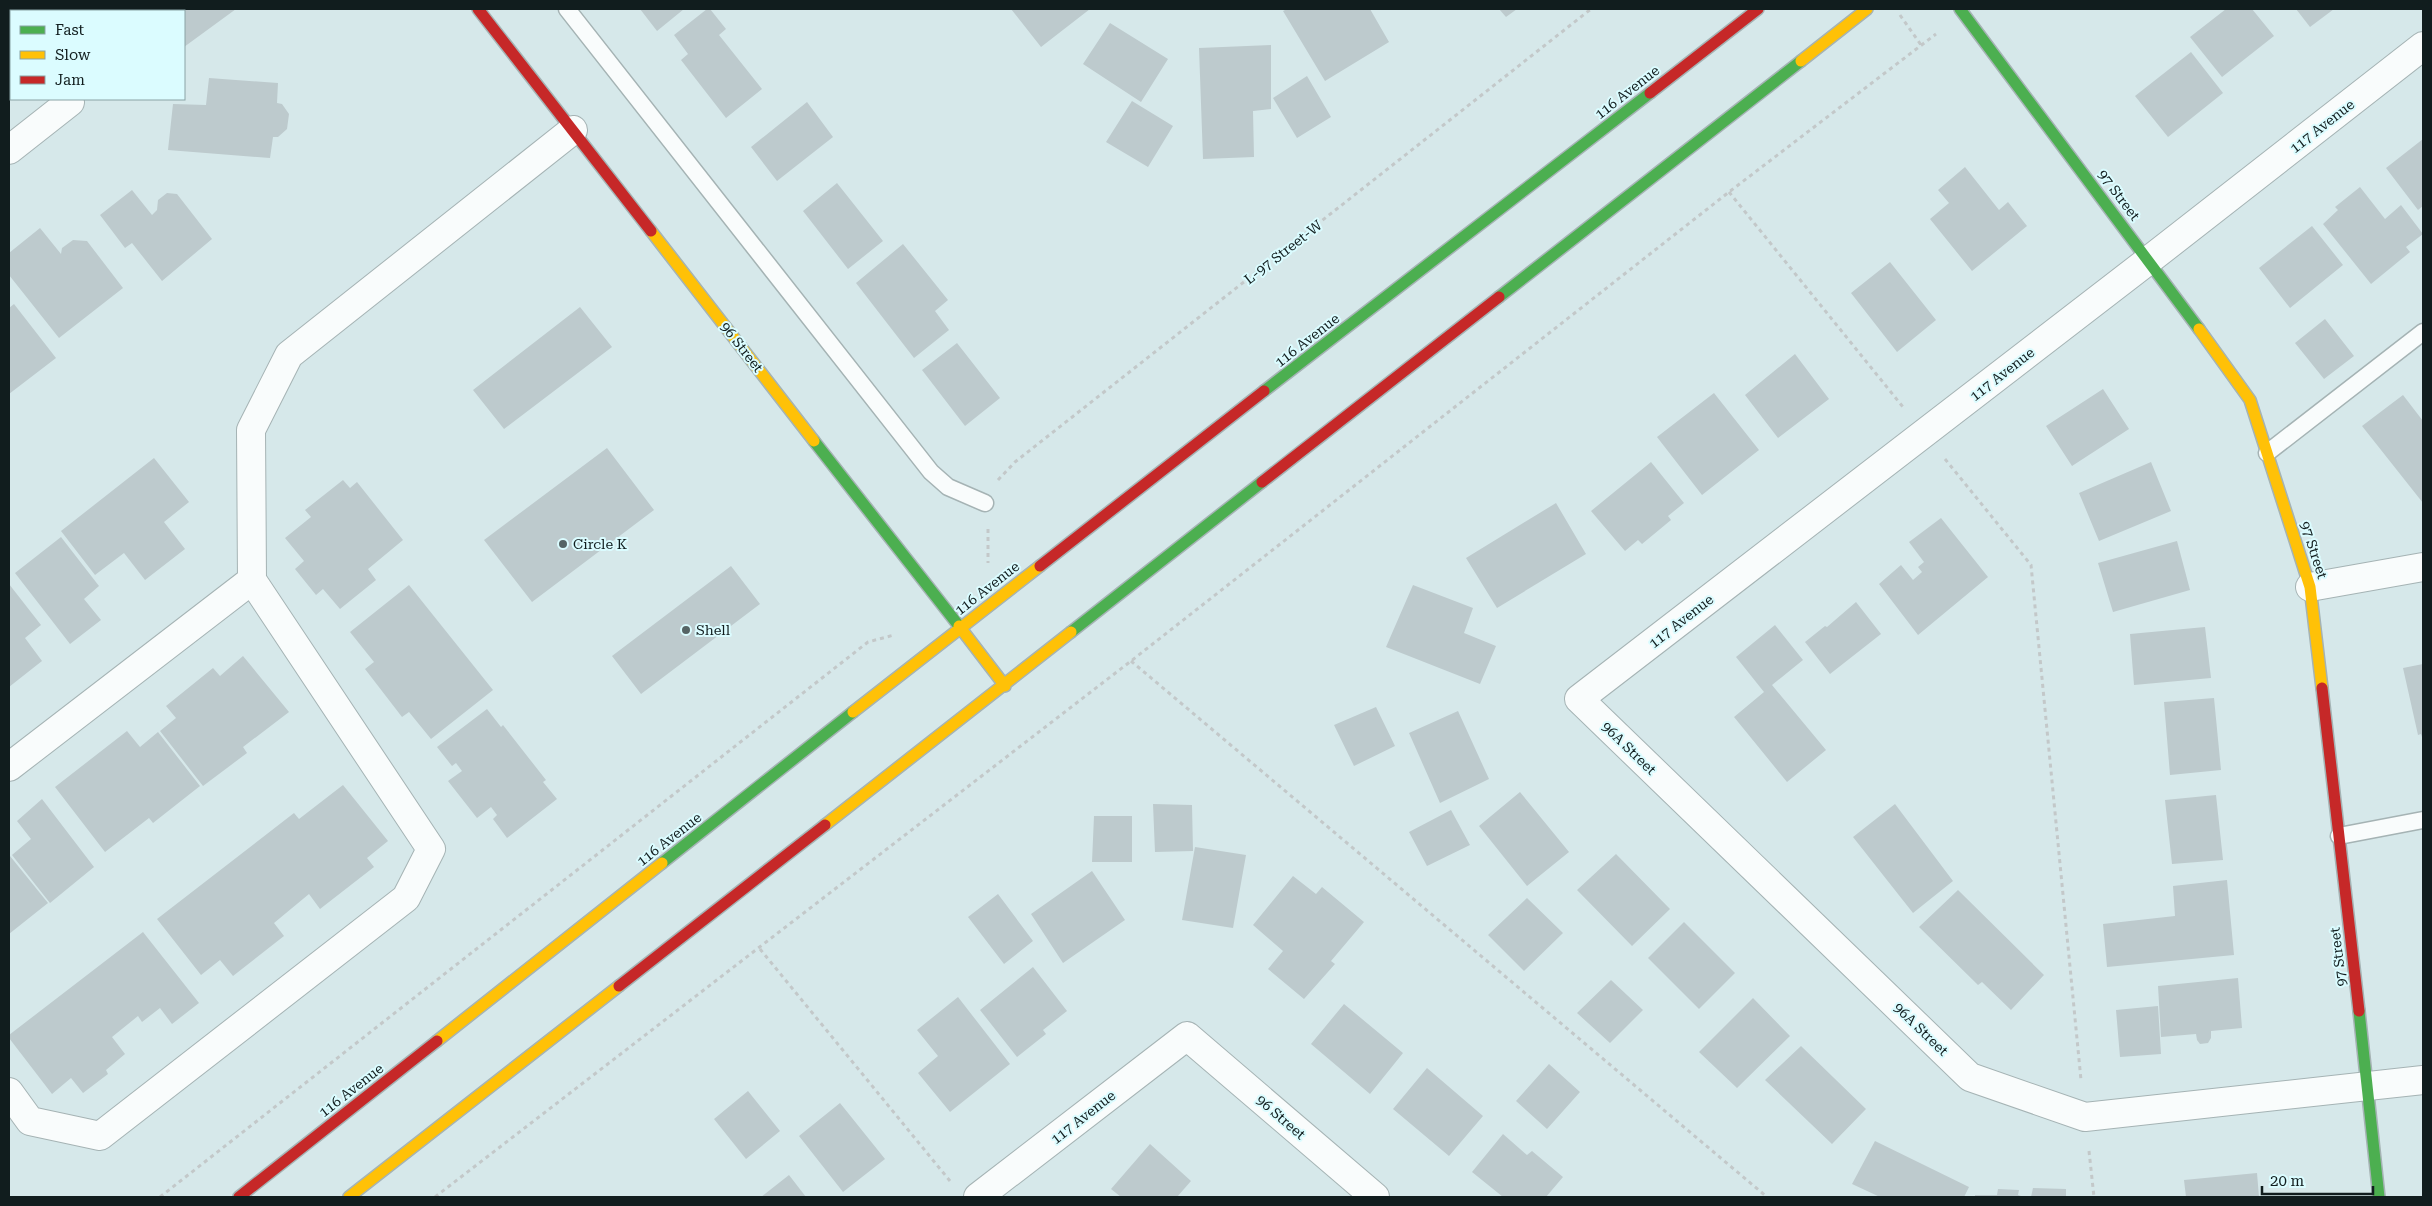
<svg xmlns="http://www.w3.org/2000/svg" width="2432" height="1206" font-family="'Roboto Serif',serif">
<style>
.building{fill:#bdcacd}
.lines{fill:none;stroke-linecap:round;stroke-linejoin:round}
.lane-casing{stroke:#a5b3b4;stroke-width:19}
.street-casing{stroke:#a5b3b4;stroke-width:30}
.fast-casing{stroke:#a5b3b4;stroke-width:14}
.slow-casing{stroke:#a5b3b4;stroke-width:14}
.jam-casing{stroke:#a5b3b4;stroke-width:14}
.path{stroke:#c3c8c9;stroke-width:3;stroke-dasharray:4 4;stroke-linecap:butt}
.lane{stroke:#f9fcfc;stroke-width:16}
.street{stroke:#f9fcfc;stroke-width:28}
.fast{stroke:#4caf50;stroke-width:11}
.slow{stroke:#ffc107;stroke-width:11}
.jam{stroke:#c62828;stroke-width:11}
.poi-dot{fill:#566465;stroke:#dbfcff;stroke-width:2}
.labels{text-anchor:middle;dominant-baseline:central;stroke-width:4;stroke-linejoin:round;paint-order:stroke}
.street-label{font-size:14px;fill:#111d1e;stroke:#dbfcff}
.poi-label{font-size:14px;fill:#111d1e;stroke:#dbfcff;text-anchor:start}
</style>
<rect width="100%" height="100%" fill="#d6e8ea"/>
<!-- building -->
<path class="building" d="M165,9H236L184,47V11H161Z
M640,9H684L657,31Z
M707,9H710L726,29L719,35L762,89L726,118L681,60L688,54L674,35Z
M1011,9H1090L1041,47Z
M1287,9H1370L1389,42L1325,81L1283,11Z
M1499,9H1517L1506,17Z
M2226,9H2252L2274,36L2222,77L2190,37Z
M2296,9H2334L2310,27Z
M1110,23L1168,59L1141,102L1083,64Z
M1271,45V109L1253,111L1254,157L1203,159L1199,48Z
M2191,52L2223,93L2168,137L2135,96Z
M1307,76L1331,117L1297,138L1273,98Z
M209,78L278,83L277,103L282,104L289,114L287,129L278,137H273L270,158L168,150L173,104L206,105Z
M1132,101L1173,126L1148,167L1106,142Z
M807,102L833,137L777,181L751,147Z
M2423,139V206L2418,210L2386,168Z
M1965,167L1999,210L2008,202L2027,226L1972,271L1930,219L1949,203L1938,190Z
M837,183L883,241L848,269L803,211Z
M2360,187L2385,219L2401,205L2423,234L2406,247L2410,252L2371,284L2323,224L2338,210L2335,207Z
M132,190L152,215L157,210L158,200L167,193L177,194L212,239L162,281L132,243L125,248L100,215Z
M2312,226L2343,265L2290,308L2259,268Z
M40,228L61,254L62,248L73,240L87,241L123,288L59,338L9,275V253Z
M903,244L948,300L935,311L949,330L914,358L856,283Z
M1890,262L1936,320L1897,352L1851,293Z
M14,304L56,358L9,394V308Z
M580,307L612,347L504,429L473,390Z
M2325,319L2354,356L2324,379L2295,343Z
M957,343L1000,398L965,426L922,370Z
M1795,354L1829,399L1778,438L1745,395Z
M2103,389L2129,429L2072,466L2046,426Z
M1714,393L1759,450L1702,495L1657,437Z
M2403,395L2423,421V503L2362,426Z
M607,448L654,510L532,602L484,540Z
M154,458L189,502L164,522L185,549L145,580L124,553L95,575L61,531Z
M1651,462L1684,503L1668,516L1671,520L1642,544L1638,540L1625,551L1591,511Z
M2151,462L2171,511L2099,541L2079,493Z
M343,480L350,488L357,482L403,540L368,569L376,580L340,609L323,589L316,595L295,569L304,561L285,538L311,517L305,510Z
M1556,503L1586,554L1497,608L1466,558Z
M1941,518L1988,577L1918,635L1879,584L1901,565L1913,580L1922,572L1918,567L1924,562L1909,542Z
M61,537L99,586L84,599L101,620L70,644L15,573Z
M2177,541L2190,590L2113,612L2098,563Z
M731,566L760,604L641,694L612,656Z
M9,584L41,625L25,638L42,661L9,687Z
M409,585L493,690L431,739L409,712L402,717L365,669L374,662L350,632Z
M1413,585L1473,608L1464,633L1496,646L1480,684L1386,647Z
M1856,602L1881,634L1830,674L1805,642L1825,626L1827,627Z
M1775,625L1803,660L1772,685L1826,750L1787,782L1734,717L1764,692L1736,657Z
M2205,627L2211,678L2134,685L2130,634Z
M243,656L289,712L243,747L247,753L203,786L160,731L176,718L166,706L213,668L220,676Z
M2423,664V740L2421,734L2418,735L2403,668Z
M2214,698L2221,770L2170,775L2164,702Z
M1376,707L1395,746L1354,766L1334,725Z
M487,709L501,727L503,725L524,752L546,780L543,782L557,799L507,838L493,819L497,815L491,807L477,818L448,781L462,771L456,763L452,766L437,747Z
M1458,711L1489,779L1440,803L1409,733Z
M127,731L140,747L158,732L200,786L153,823L149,818L105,852L55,787Z
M343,785L388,841L367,858L374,867L320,909L309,894L274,923L284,936L233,976L220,960L201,975L157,919L294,813L299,819Z
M1520,792L1569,852L1527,886L1479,826Z
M2216,795L2223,860L2172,864L2165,800Z
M42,799L94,867L50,903L12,855L31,839L17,821Z
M1153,804L1192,805L1193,851L1155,852Z
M1895,804L1953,881L1913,913L1853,837Z
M1451,810L1470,845L1427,866L1409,832Z
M1094,816H1132V862H1092Z
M1195,847L1246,855L1233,928L1182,920Z
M1616,854L1670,909L1632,946L1577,890Z
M10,856L48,903L9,934V857Z
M1092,871L1125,920L1063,963L1031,914Z
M1293,876L1316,894L1322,887L1364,922L1331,961L1335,964L1304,999L1268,969L1283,951L1253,925Z
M2227,880L2234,955L2107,967L2103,924L2175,916L2173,886Z
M1958,890L2044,975L2011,1010L1982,982L1978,985L1919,927Z
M998,894L1033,941L1004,964L968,917Z
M1527,898L1563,933L1524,971L1488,935Z
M1684,922L1735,973L1699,1009L1648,958Z
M143,932L199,1003L172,1024L160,1008L142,1022L138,1016L112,1037L125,1054L106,1070L108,1074L83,1093L71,1078L52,1094L9,1038V1035Z
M1033,967L1067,1011L1043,1030L1046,1034L1017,1057L980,1010Z
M2238,978L2242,1028L2211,1031V1038L2208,1043L2200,1044L2197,1040L2196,1034L2161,1037L2158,986Z
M1611,980L1643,1010L1610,1043L1577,1013Z
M958,997L1010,1064L950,1112L918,1073L938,1056L917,1030Z
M1753,998L1790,1036L1737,1088L1699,1052Z
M1344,1004L1403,1053L1370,1094L1311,1044Z
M2158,1006L2161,1054L2120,1057L2116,1010Z
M1801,1046L1866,1109L1832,1144L1765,1080Z
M1549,1064L1580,1092L1547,1129L1516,1101Z
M1427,1068L1483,1116L1449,1156L1393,1109Z
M748,1091L780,1131L746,1159L714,1119Z
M840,1103L885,1159L843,1192L799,1136Z
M1503,1134L1527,1155L1532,1151L1563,1177L1546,1197H1503L1472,1172Z
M1875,1141L1969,1187L1964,1197H1880L1852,1184Z
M1150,1144L1191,1181L1177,1197H1121L1111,1189Z
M2257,1173L2259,1197H2186L2184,1180Z
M789,1175L806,1197H761Z
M2033,1188L2066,1189V1197H2031Z
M1998,1189L2019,1190L2018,1195L2024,1197H1975V1195H1997Z"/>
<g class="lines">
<!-- lane casing -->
<g class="lane-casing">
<path id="lane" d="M567,9L931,472L948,487L985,503
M2267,453L2423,332
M2339,836L2423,820"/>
</g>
<!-- street casing -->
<g class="street-casing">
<path id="street" d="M9,22L11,25
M2423,46L2149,260L1579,699L1970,1077L2085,1117L2423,1080
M9,150L70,102L67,99
M2310,587L2423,567
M9,767L252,580
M9,1092L30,1121L100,1136L406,898L431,849L252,580L251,430L289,355L573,130
M978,1197L1187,1036L1375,1197"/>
</g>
<!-- fast casing -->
<g class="fast-casing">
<path id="fast" d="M1960,9L2199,329
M1499,297L1801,61
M1264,391L1650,93
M814,441L959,626
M1071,632L1262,482
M662,863L853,712
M2359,1011L2379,1197"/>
</g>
<!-- slow casing -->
<g class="slow-casing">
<path id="slow" d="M1801,61L1867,9
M651,231L814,441
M2199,329L2250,400L2310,587L2322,688
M959,626L1005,686
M853,712L1040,566
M825,825L1071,632
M437,1041L662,863
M349,1197L619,986"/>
</g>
<!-- jam casing -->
<g class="jam-casing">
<path id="jam" d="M478,9L651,231
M1650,93L1758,9
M1262,482L1499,297
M1040,566L1264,391
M2322,688L2359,1011
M619,986L825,825
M239,1197L437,1041"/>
</g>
<!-- path -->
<path class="path" d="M1900,15L1921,45
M1729,192L1903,407
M1945,459L2031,565L2081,1080
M998,480L1015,462L1591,9
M988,529V563
M1131,661L1767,1197
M760,949L950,1181
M2089,1151L2094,1197
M160,1197L868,642L894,635
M435,1197L1131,661L1729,192L1936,34"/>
<!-- lane -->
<use href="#lane" class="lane"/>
<!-- street -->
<use href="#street" class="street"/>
<!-- fast -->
<use href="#fast" class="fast"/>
<!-- slow -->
<use href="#slow" class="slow"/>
<!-- jam -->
<use href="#jam" class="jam"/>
</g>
<!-- markers -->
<g class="poi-dot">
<circle cx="563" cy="544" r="5"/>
<circle cx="686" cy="630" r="5"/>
</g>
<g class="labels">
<!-- street labels -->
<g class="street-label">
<text transform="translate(1627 92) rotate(-38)">116 Avenue</text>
<text transform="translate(2322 126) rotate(-38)">117 Avenue</text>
<text transform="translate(2119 195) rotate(53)">97 Street</text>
<text transform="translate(1283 252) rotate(-38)">L-97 Street-W</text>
<text transform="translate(1307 340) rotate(-38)">116 Avenue</text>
<text transform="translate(742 347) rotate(52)">96 Street</text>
<text transform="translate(2002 374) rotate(-38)">117 Avenue</text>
<text transform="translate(2314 550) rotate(72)">97 Street</text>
<text transform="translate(987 588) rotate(-38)">116 Avenue</text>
<text transform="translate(1681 621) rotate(-38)">117 Avenue</text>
<text transform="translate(1629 748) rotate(44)">96A Street</text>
<text transform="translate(669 839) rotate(-38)">116 Avenue</text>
<text transform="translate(2338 957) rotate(-97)">97 Street</text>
<text transform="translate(1921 1029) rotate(44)">96A Street</text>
<text transform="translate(351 1090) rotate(-38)">116 Avenue</text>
<text transform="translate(1083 1117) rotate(-38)">117 Avenue</text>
<text transform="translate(1281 1117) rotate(41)">96 Street</text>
</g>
<!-- poi labels -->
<g class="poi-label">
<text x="573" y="544">Circle K</text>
<text x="696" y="630">Shell</text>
</g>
</g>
<!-- border -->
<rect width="2432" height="1206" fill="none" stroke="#111d1e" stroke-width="20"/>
<!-- legend -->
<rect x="10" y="10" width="175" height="90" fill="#dbfcff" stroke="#8aa3a5"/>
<rect x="20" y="26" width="25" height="8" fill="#4caf50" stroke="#8aa3a5"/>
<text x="55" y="35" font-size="15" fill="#111d1e">Fast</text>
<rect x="20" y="51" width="25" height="8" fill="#ffc107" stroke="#8aa3a5"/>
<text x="55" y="60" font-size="15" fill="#111d1e">Slow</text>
<rect x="20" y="76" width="25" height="8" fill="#c62828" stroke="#8aa3a5"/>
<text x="55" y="85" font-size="15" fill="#111d1e">Jam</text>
<!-- scale -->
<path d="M2262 1186v8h111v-8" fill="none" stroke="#111d1e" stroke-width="2.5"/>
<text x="2270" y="1186" font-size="15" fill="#111d1e" stroke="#dbfcff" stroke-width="4" paint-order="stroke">20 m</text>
</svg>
